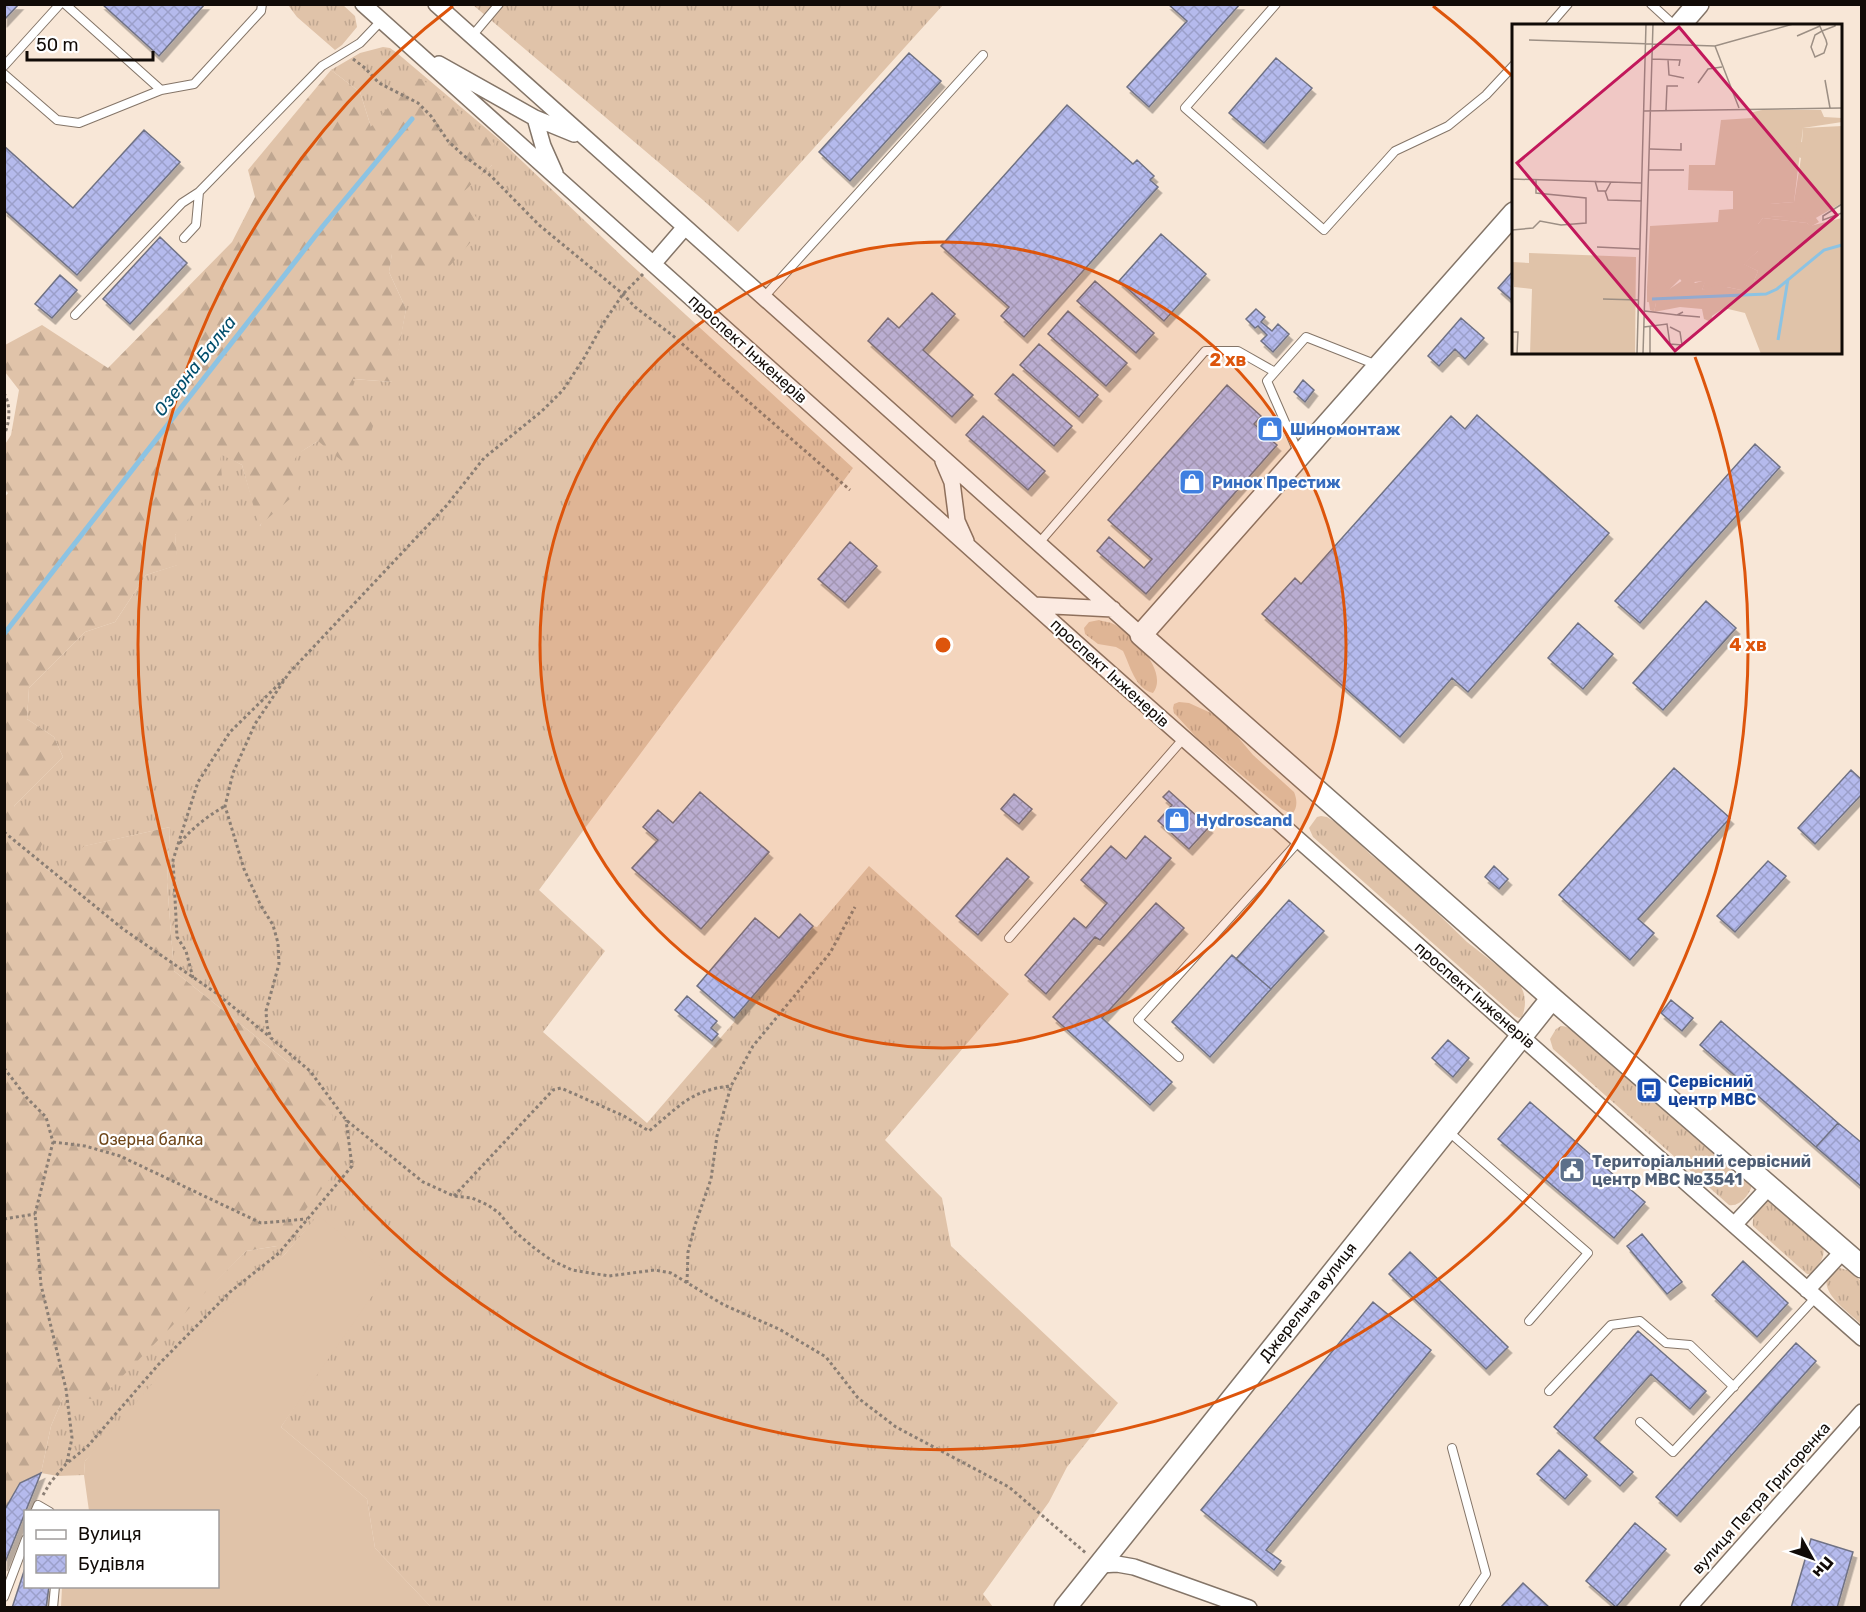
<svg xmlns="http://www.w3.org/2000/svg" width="1866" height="1612" font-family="Rubik,sans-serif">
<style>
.grass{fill:url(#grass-tufts)}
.forest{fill:url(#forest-firs)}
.garden{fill:#e0c3a9}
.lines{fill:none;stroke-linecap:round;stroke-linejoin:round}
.stream{stroke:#8cc3e3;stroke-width:5}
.building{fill:url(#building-cross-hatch);stroke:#707284;stroke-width:1.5;filter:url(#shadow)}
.lane-casing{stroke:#847568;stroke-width:10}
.street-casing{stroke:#847568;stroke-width:18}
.secondary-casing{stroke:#847568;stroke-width:24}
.path{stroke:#8a7e74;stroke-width:3;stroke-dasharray:3 3;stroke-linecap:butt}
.lane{stroke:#fff;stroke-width:8}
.street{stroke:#fff;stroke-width:15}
.secondary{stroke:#fff;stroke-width:21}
.ring{fill:none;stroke:#dd550c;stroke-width:3}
.labels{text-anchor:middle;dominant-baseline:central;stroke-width:4.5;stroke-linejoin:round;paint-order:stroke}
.street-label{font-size:16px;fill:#110b07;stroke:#fff}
.shop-label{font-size:16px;font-weight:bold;fill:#366cbe;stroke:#fff;text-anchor:start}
.transit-label{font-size:16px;font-weight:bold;fill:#164399;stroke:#fff;text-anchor:start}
.park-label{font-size:16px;fill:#6f4619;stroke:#fff}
.service-label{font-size:16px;font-weight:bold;fill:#4e5e75;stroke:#fff;text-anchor:start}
.water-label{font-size:18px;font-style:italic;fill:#024e6c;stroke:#fff}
.inset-river{fill:none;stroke:#8cc3e3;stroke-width:3}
.inset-road{fill:none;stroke:#9c8f84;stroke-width:1.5}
.view{fill:#c2185b;fill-opacity:0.15;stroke:#c2185b;stroke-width:3}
.inset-edge{fill:none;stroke:#110b07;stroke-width:3}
.centre{fill:#dd550c;stroke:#fff;stroke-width:3}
.ring-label{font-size:18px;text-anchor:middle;font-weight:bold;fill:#dd550c;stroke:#fff;stroke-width:4.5;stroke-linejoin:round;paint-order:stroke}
</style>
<defs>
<pattern id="grass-tufts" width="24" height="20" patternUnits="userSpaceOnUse" patternTransform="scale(1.5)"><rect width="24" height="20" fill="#e0c3a9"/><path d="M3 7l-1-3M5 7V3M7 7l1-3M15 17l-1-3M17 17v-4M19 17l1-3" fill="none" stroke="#bfa690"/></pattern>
<pattern id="forest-firs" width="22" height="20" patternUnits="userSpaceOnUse" patternTransform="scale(1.5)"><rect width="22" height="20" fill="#e0c3a9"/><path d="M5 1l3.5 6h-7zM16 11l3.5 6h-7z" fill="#bfa690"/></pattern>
<pattern id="building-cross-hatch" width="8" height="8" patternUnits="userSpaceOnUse" patternTransform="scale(1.5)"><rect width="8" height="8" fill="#b5baed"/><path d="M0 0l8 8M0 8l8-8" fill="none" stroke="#9b9fca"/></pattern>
<filter id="shadow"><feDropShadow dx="3.5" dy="6" stdDeviation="0" flood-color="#0004"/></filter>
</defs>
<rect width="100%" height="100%" fill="#f8e7d7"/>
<!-- grass -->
<path class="grass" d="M288,5H343L355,16L357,27L342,45L335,50L297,17Z
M473,5H943L738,232L703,200Z
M383,47L390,48L397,53L501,141L626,260L853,468L539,890L605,951L543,1032L647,1123L735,1021L734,1018L813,926L817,927L869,866L1009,994L885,1140L942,1198L951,1246L1118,1403L1067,1467L1049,1502L983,1594L993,1607H431L375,1548L367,1499L281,1427L300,1398L318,1216L285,1254L85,1461L84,1475L58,1476L41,1473L51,1426L63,1398L192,1304L246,1251L277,1246L289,1063L174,971L167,882L170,827L85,846L59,877L33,861L14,806L63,757L54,737L27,719L29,688L85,632L115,622L146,575L177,565L175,535L220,453L242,465L260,526L297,454L318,441L353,404V379L392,382L406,309L389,272L392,253L492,165L371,127L360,92L331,70L360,53Z
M1099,620C1105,622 1112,622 1117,626C1134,637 1169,672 1153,693C1135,689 1130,665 1123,651L1116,647L1098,644L1085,634L1084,628L1089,622Z
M1179,702L1189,703L1222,718L1253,755L1294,792C1297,799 1298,808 1292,814L1282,809L1197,738L1174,713L1173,708L1174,704Z
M1321,816L1327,817L1343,827L1371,855L1399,876L1467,942L1517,981C1526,992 1527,1004 1522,1017L1519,1018L1515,1016L1313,837L1309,828L1317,817Z
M1561,1026C1590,1028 1633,1085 1656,1104C1671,1116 1687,1125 1702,1137C1720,1151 1736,1169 1752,1185C1750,1194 1740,1207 1729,1205L1553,1049L1550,1039L1556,1029Z
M1770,1199L1823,1247C1826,1259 1817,1266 1810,1274H1807L1753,1226C1751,1216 1760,1202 1770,1199Z
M1840,1268L1850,1271L1861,1281V1324C1848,1311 1805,1283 1840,1268Z"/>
<!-- forest -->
<path class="forest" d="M331,70L360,92L371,127L415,77L423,80L494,143L492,165L459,196L484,227L447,269L415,274L392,254L389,272L406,309L393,382L353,379V404L375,418L367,448L342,461L318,441C289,459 290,458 299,491L259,526L242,465L220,454L222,478L175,535L178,565L146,575L115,622L85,632L29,688L27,719L54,737L63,757L14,806L43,842L34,861L58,877L84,846L170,827L167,882L174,971L289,1063L331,1111L343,1162L277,1246L246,1251L100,1399L63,1398L51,1426L41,1473L20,1483L5,1511L4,498L8,493L5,490L4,446L11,435L19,390L5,372V345L42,325L108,368L232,242L255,197L248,170Z"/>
<!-- garden -->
<path class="garden" d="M318,1215L388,1273L281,1427L367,1499L375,1548L431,1607H61L62,1587L218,1586V1512L89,1511L84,1475L85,1461L180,1352L285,1254Z"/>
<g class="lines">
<!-- stream -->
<path class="stream" d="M4,634L323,226L412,119"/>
</g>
<!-- building -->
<path class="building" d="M4,4H19L4,20Z
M102,4H205L159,56Z
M1168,4H1240L1149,107L1127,87L1187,21Z
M909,53L941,81L850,181L819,152Z
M1276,58L1312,88L1264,143L1229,113Z
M1067,105L1133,164L1137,160L1154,176L1150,180L1158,187L1024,337L1001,316L1009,307L941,246Z
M144,130L180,162L77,275L4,210V146L73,208Z
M1161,234L1206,274L1164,321L1119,281Z
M160,237L187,263L130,324L103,299Z
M1514,270V302L1498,288Z
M60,275L77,290L52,318L35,304Z
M1095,281L1154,333L1136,353L1077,301Z
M932,293L955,314L923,350L973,395L952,417L868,341L888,318L899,328Z
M1256,309L1265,317L1261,322L1272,331L1278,324L1289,334L1273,352L1261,341L1267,335L1258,326L1255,328L1246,319Z
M1068,311L1127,363L1106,386L1048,334Z
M1461,318L1484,338L1465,359L1455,349L1439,366L1428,356Z
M1039,344L1098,395L1079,417L1020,365Z
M1013,374L1072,426L1054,446L995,394Z
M1303,380L1314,390L1305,402L1294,392Z
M1227,385L1261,416L1254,424L1277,445L1146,594L1097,551L1109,537L1144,568L1152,559L1108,520Z
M1477,415L1609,533L1468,692L1452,678L1400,737L1262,614L1295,578L1301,584L1451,416L1465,429Z
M983,416L1045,471L1028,490L966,435Z
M1755,444L1780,467L1640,623L1615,601Z
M850,542L877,566L845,602L818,579Z
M1706,601L1736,628L1663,710L1633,683Z
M1578,623L1613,654L1583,689L1548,658Z
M1674,768L1730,818L1638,919L1654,933L1630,960L1559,895Z
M1851,770L1862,780V794L1815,844L1798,828Z
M1169,791L1209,827L1189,849L1158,821L1172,805L1163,797Z
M700,792L769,852L701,929L632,868L658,840L643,827L658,810L673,823Z
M1014,794L1032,809L1019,824L1001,809Z
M1145,836L1171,858L1100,940L1095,937L1046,994L1025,975L1074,918L1086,928L1107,903L1081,880L1111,846L1126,859Z
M1007,858L1029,877L978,935L956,916Z
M1768,861L1786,876L1735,932L1717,916Z
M1494,866L1508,879L1499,889L1485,877Z
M1289,900L1324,931L1271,989L1236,959Z
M1156,903L1184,928L1102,1018L1172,1082L1150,1105L1053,1017Z
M800,914L813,926L734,1018L697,986L755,918L779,938Z
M1232,955L1271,989L1210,1057L1172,1022Z
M687,996L717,1021L711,1028L718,1034L712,1041L675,1010Z
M1671,1000L1693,1018L1682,1031L1661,1013Z
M1721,1021L1838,1123L1816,1147L1700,1045Z
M1448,1040L1469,1058L1453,1077L1432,1058Z
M1530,1102L1645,1202L1614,1238L1498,1139Z
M1838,1123L1862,1143V1187L1816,1147Z
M1642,1234L1682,1282L1667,1294L1627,1246Z
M1410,1252L1508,1347L1486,1369L1389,1274Z
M1743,1261L1788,1303L1757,1337L1712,1295Z
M1373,1302L1431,1350L1266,1550L1281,1561L1274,1570L1201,1510Z
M1638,1331L1706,1391L1690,1409L1651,1374L1594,1438L1633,1472L1620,1486L1554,1427Z
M1796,1343L1816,1361L1677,1516L1656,1497Z
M1559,1450L1587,1475L1565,1499L1537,1474Z
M41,1473L4,1565V1511L20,1483Z
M1635,1523L1666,1549L1616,1607L1586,1581Z
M1811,1539L1853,1552L1837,1608H1791Z
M26,1565V1586H49L46,1608H12Z
M1523,1583L1550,1608H1500Z"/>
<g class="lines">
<!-- lane casing -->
<g class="lane-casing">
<path id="lane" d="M65,4L161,90
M1276,4L1185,108L1324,230L1395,151L1448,126L1486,95L1514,65
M1651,4L1675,26
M1549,26L1568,4
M472,36L499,4
M4,66L60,4
M4,74L57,120L79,123L161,90L194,84L261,11L262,4
M199,192L322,66L360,43L381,21
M764,297L983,55
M75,315L182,203L199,192L196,225L184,238
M1298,452L1267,381L1306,337L1377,365
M1039,543L1205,351H1238L1275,372
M1009,938L1184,738
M1179,1057L1138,1020L1300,840
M1449,1132L1588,1253L1529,1321
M1549,1391L1611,1325L1640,1321L1666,1343L1690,1345L1734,1387
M1640,1422L1673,1452L1816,1297
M1452,1448L1486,1574L1463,1608
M35,1512L38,1505L50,1512
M4,1597L26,1539
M53,1608L55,1586"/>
</g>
<!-- street casing -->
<g class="street-casing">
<path id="street" d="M363,4L1093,658L1862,1338
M436,4L1141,635
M439,64L535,118L574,134
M535,118L543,146L555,173
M653,264L685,227
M943,461L952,482L957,521L966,541
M1034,605L1113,609
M1734,1225L1769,1187
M1807,1290L1843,1251
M1100,1565L1117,1564L1134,1567L1249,1608
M1688,1608L1862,1412"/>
</g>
<!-- secondary casing -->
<g class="secondary-casing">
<path id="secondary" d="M1679,26L1698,4
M1514,213L1141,635L1552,998L1862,1267
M1065,1608L1552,998"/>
</g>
<!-- path -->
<path class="path" d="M353,59L365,68L379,83L418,103L431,116L448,141L463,155L491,176L539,225L623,294L635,307L672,335L850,490
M643,274L623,294L604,322L584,358L563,390L542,411L484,458L447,505L289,673L255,724L233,773L225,806L244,869L261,906L273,925L278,943L279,964L266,1011L267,1026L271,1038L310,1071L346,1120L423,1182L454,1196L472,1198L488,1205L499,1213L513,1230L533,1247L551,1260L572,1270L609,1276L655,1270L671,1273L724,1305L779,1329L826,1357L858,1398L896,1427L1009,1487L1087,1554
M4,393C11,406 10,422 4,435
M4,832L123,929L216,993L270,1037
M180,843C193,827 208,816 225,806
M193,978L186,951L177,937L173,860L198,782L230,732L284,679
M4,1068L27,1098L46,1117L53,1142L35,1214L41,1285L66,1389L72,1438L67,1462
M53,1142L85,1146L120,1156L261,1223L307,1219
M454,1196L553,1090L561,1088L624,1116L649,1131C679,1107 690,1090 731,1086
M4,1219L35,1214
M687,1283L688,1252L695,1225L711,1179L717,1136L731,1086L753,1046L830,953L855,907
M43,1495L50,1483L66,1464L87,1447L158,1365L230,1292L279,1253L352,1166L346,1120"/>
<!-- lane -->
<use href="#lane" class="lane"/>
<!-- street -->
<use href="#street" class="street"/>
<!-- secondary -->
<use href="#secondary" class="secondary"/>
</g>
<!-- distance rings -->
<circle cx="943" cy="645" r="403" fill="#dd550c" fill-opacity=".12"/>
<g class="ring">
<circle cx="943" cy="645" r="403"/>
<path d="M1433 6A805 805 0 0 1 1512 76M1695 357A805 805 0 1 1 453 6"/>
</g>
<!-- icons -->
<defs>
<g id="shop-square" transform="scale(1.35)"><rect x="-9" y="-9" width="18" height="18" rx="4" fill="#3f7fe0" stroke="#fff"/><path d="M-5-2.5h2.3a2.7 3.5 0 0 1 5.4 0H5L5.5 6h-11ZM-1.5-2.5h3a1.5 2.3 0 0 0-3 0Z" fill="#fff"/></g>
<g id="bus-square" transform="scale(1.35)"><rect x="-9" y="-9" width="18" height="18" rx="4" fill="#1a4fb4" stroke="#fff"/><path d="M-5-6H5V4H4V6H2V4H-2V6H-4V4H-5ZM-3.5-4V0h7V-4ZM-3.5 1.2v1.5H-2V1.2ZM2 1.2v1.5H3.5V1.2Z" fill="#fff"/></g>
<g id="civic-square" transform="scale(1.35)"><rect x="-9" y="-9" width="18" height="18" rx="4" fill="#5c6f8a" stroke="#fff"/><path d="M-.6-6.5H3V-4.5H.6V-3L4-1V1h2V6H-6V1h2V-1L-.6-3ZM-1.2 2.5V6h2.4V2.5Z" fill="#fff"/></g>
</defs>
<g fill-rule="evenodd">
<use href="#shop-square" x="1270" y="429"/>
<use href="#shop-square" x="1192" y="482"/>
<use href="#shop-square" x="1177" y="820"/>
<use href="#bus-square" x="1649" y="1090"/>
<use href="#civic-square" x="1572" y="1170"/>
</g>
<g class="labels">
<!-- street labels -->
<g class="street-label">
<text transform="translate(748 349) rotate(42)">проспект Інженерів</text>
<text transform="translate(1110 673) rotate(42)">проспект Інженерів</text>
<text transform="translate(1475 995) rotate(41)">проспект Інженерів</text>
<text transform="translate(1308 1302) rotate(-52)">Джерельна вулиця</text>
<text transform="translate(1761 1498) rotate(-48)">вулиця Петра Григоренка</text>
</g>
<!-- shop labels -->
<g class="shop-label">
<text x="1290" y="429">Шиномонтаж</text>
<text x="1212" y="482">Ринок Престиж</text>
<text x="1196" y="820">Hydroscand</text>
</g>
<!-- transit labels -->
<g class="transit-label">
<text x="1668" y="1081">Сервісний<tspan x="1668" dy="18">центр МВС</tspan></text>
</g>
<!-- park labels -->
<g class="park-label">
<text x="151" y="1139">Озерна балка</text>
</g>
<!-- service labels -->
<g class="service-label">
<text x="1592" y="1161">Територіальний сервісний<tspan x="1592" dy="18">центр МВС №3541</tspan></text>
</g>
<!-- water labels -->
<g class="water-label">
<text transform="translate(195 366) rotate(-52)">Озерна Балка</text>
</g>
</g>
<!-- overview -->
<g transform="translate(1512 24)">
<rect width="330" height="330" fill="#f8e7d7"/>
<path d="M250,86H309L312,93L330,94V98L291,104L282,178L258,180V192L304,194L307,198L298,203L295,199L251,194L246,200V227L232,240L246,247L242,257L229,266L215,263L190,266L193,257L171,259L168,255L144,279L142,288L138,286L135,264L138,202L206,198L207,186L221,185V167L176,166L177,141H203L209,96L240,94L241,88ZM17,229L124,233L123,330H18L20,265L2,263L0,246V238L17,239Z" fill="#e0c3a9"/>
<path d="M251,194L295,199L298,202L330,194V330H249L233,289L212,284L200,292L199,298L192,295L190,285L168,283L142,288L144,279L135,278V265L144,264L145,259H152L156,266L177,252L183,259L194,256L190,266L205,261L229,266L233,257H242L246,247L231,240L246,227V200Z" fill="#e0c3a9"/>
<path d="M330,102V179L302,195L258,192V180L282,178L289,134L284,132L285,119L290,118L291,104Z" fill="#e0c3a9"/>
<path class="inset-river" d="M140,275L254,270L265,265L312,226L330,221M266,316L276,255"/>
<path class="inset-road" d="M307,0L310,7L314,16L315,20L312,29L303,33L299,23L303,11L310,7L323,2V0M285,12L308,2M17,16L203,22L281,0M203,22L227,84M140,35L168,36L167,42M156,36L157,51L172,54M313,56L318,84M186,59L196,45L210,43M154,86L155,62H166M132,87L330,84M138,125L169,126V119M137,146H172M0,155L130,159M83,157L86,167H94L99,158M93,167L96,176L130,177M330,180L311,192V196L330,189M0,206L21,204L28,197L49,201L74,199V174L24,169V156M85,223L128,225M91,275L127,276M133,287L165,291M171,288L165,291L188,293M138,302V330M132,303L155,300L158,320L170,321L168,308L158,303M0,308H6L5,330M125,330L134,0M131,330L141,0"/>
<path class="view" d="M167,3L325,191L163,327L5,139Z"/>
<rect width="330" height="330" class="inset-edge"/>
</g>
<circle cx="943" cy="645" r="9" class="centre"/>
<g class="ring-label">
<text x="1228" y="366">2 хв</text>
<text x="1748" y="651">4 хв</text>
</g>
<!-- border -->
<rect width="1866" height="1612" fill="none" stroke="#110b07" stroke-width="12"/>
<!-- legend -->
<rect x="24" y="1510" width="195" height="78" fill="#ffffff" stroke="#a09d9c" stroke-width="1.5"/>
<rect x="36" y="1530" width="30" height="9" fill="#ffffff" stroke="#a09d9c" stroke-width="1.5"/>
<text x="78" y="1540" font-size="18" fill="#110b07">Вулиця</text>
<rect x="36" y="1555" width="30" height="18" fill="url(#building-cross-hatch)" stroke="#a09d9c" stroke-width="1.5"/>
<text x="78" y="1570" font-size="18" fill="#110b07">Будівля</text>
<!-- north arrow -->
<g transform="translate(1812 1558) rotate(130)" stroke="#ffffff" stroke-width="4.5" paint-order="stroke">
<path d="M0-4.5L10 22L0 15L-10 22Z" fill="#110b07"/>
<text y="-9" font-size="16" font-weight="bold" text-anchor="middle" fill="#110b07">Пн</text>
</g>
<!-- scale -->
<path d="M27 51v9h126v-9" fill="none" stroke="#110b07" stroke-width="3"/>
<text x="36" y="51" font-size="18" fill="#110b07" stroke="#ffffff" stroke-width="4.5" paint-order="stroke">50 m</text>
</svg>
